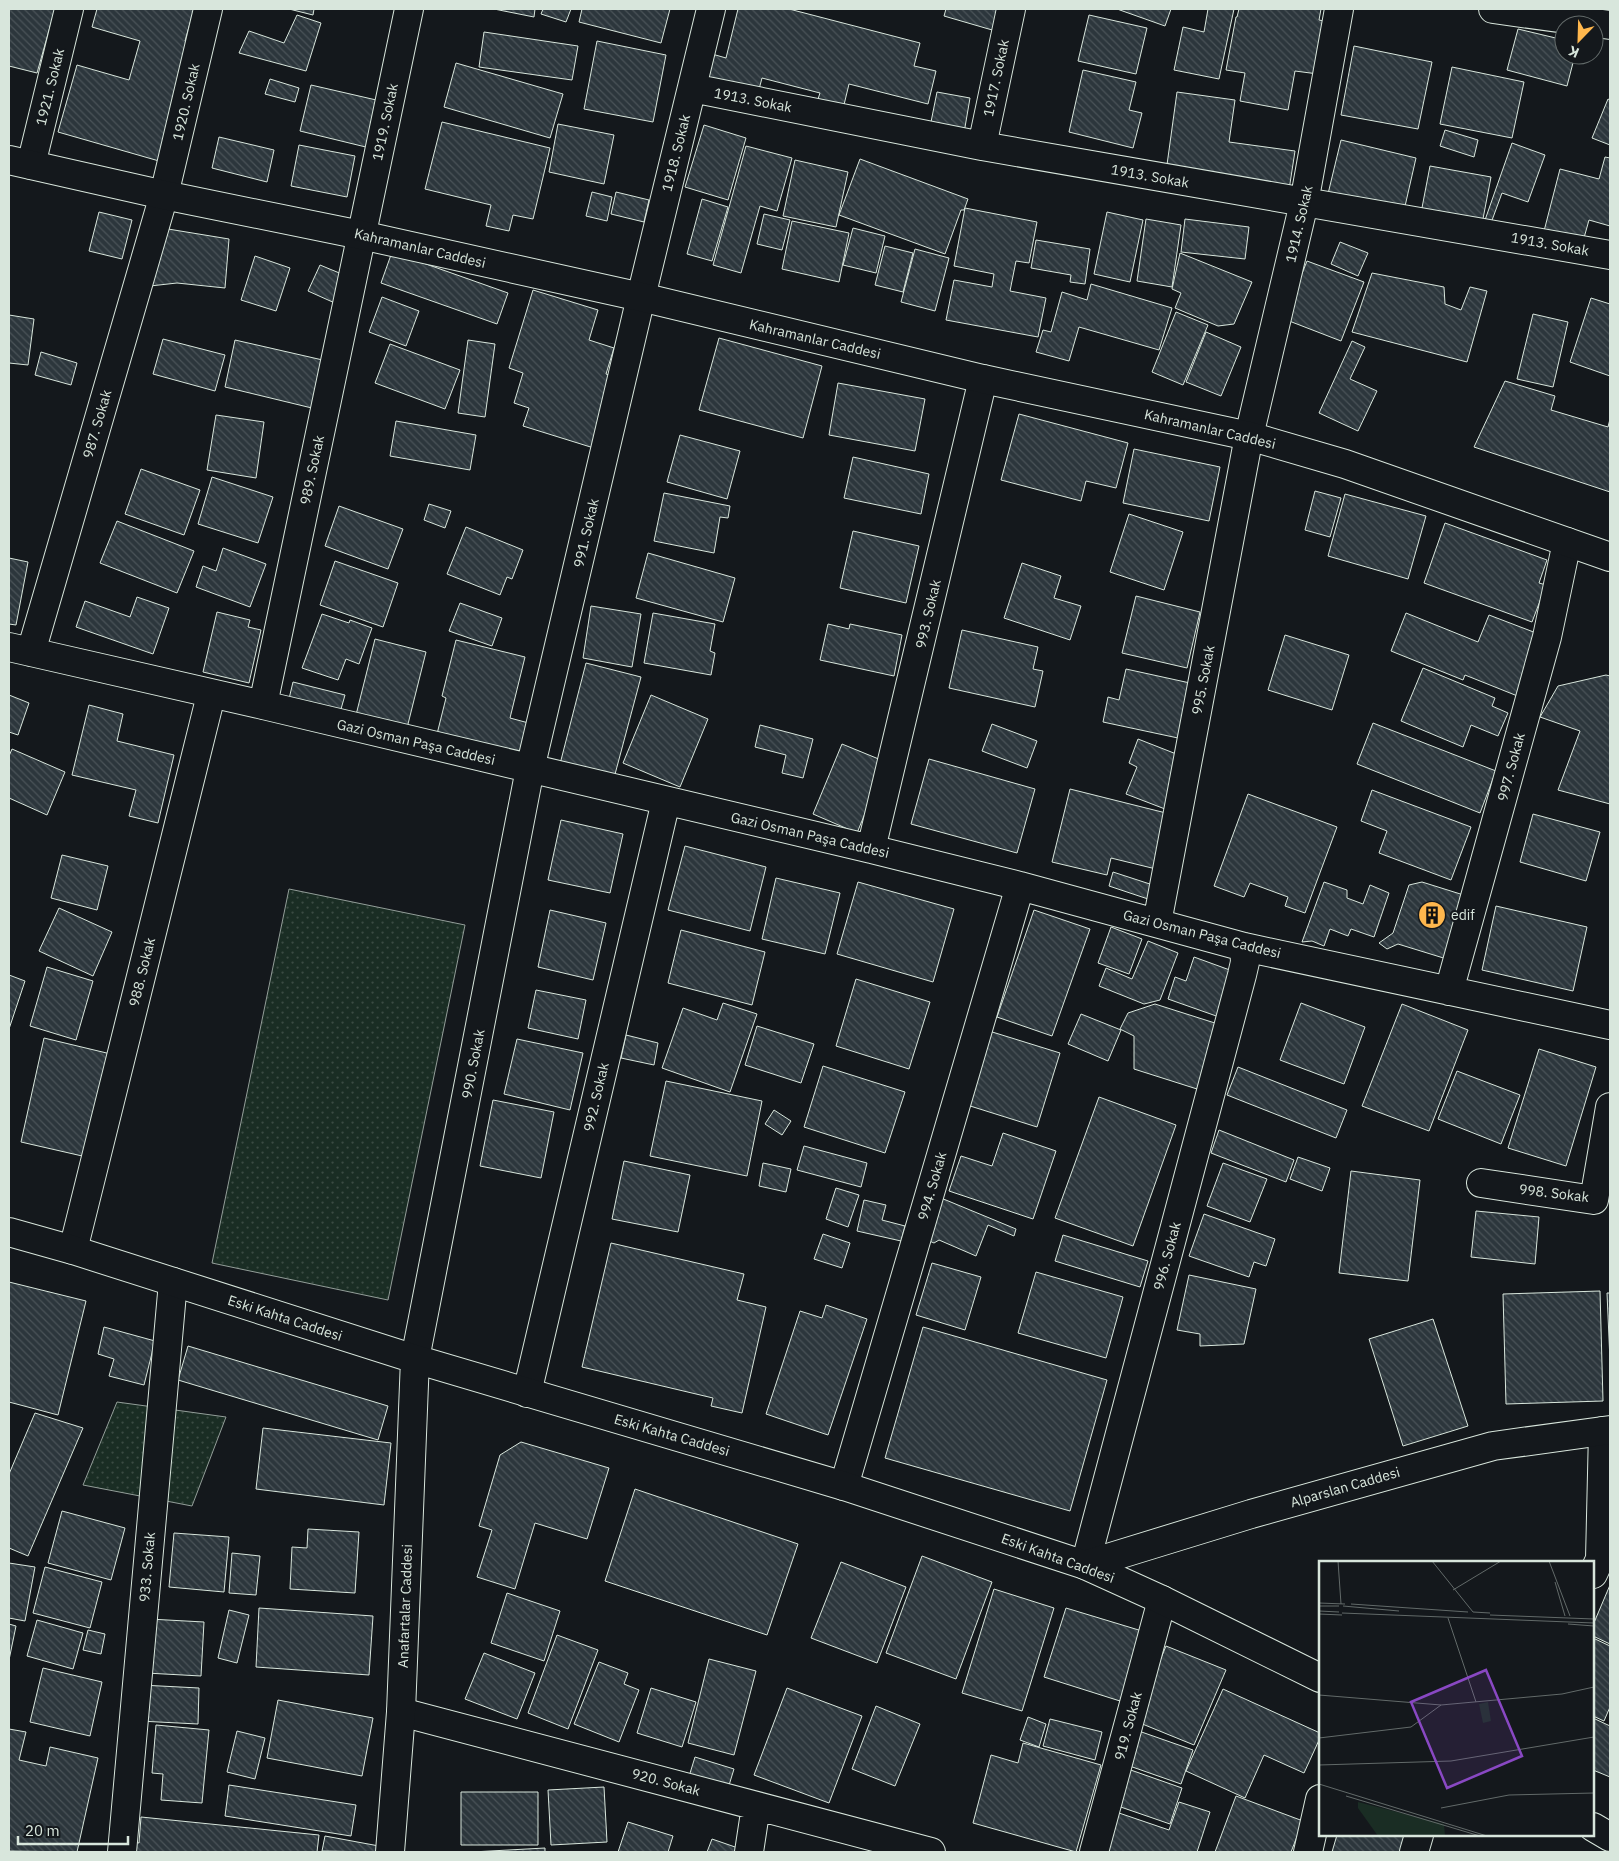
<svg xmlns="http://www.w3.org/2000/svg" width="1619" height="1861" font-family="'IBM Plex Sans',sans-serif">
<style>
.park{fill:url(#park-dots);stroke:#939e99}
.building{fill:url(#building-back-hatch);stroke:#d8e6dc}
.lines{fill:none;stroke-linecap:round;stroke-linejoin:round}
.street-casing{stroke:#d8e6dc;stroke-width:30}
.secondary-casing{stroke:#d8e6dc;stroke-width:30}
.street{stroke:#14181c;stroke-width:28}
.secondary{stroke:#14181c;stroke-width:28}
.labels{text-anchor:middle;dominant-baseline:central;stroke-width:4;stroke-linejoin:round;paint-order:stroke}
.street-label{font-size:14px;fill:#d8e6dc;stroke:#14181c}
.poi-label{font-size:14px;fill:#d8e6dc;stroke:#14181c;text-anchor:start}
.inset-road{fill:none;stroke:#626a69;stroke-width:1}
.view{fill:#8948c3;fill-opacity:0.15;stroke:#8948c3;stroke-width:2.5}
.inset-edge{fill:none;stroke:#d8e6dc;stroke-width:2.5}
</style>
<defs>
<pattern id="park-dots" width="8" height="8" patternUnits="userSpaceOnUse" patternTransform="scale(1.25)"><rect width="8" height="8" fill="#1a2d24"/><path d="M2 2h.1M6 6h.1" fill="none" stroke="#3b4b43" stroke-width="1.8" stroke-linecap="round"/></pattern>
<pattern id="building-back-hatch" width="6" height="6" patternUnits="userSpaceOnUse" patternTransform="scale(1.25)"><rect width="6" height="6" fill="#2c363c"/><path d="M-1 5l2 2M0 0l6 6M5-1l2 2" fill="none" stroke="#4a5358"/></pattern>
</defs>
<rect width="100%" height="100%" fill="#14181c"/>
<!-- park -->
<path class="park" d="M289,889L465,925L388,1300L212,1263Z
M117,1402L226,1417L192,1506L83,1485Z"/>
<!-- building -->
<path class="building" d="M9,9H55L37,73L9,66Z
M97,9H194L185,41L196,45L166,163L58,132L77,65L129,80L140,41L92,27Z
M289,9H314L313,15Z
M494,9H535L534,17Z
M543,9H571L566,22L541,14Z
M582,9H670L661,43L579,22Z
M738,9H789L920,43L914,66L936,71L928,104L849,84L843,109L817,102L820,93L762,78L757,97L704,84L712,54L726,58Z
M946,9H1006L999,32L944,16Z
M1117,9H1171L1165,26Z
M1208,9H1234L1219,79L1174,70L1183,27L1204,32Z
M1239,9H1321L1319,20L1328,22L1318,74L1295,71L1288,110L1240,101L1245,73L1226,70L1236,17H1237Z
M297,15L321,23L306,71L239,53L249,31L284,43Z
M1089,15L1147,28L1136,74L1078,61Z
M1518,29L1564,40V55H1575L1567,86L1507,70Z
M484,32L578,46L572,80L479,67Z
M597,41L666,55L653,122L584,109Z
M1354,46L1432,62L1418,129L1341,115Z
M456,63L563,94L550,138L444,107Z
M1452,67L1524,82L1512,138L1440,124Z
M1083,70L1136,82L1129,110L1142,113L1133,148L1069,132Z
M270,79L299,88L295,102L265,94Z
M311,85L385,102L374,149L300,131Z
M937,92L970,98L964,133L930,127Z
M1177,92L1235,100L1229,142L1295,151L1289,190L1166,172Z
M1608,99L1610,100V145L1592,138Z
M442,122L550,148L533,219L513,215L509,231L486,226L491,205L425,189Z
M558,124L614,135L604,184L549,172Z
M704,125L746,138L728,200L685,187Z
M1445,130L1478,140L1474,157L1440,146Z
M219,137L274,150L267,182L212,168Z
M1341,140L1416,158L1403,215L1327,198Z
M1512,143L1545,155L1528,202L1502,193L1491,223L1485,220Z
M299,145L355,156L347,197L291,186Z
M746,146L792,158L777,211L760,206L741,273L713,265Z
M1605,157L1610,158V226L1589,220L1582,245L1543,235L1560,169L1599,179Z
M860,159L968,199L964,210H961L945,254L839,215Z
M795,160L848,172L836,227L783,216Z
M1430,166L1491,177L1482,224L1421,213Z
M592,192L612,197L607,221L586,216Z
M616,192L649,200L644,222L611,214Z
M702,199L728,207L712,261L687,254Z
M965,208L1037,222L1029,263L1016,261L1010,291L1046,298L1038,337L946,320L954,280L992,287L994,274L954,266Z
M99,212L132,220L122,259L89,251Z
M1107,212L1143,220L1130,282L1094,274Z
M764,214L790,220L782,250L757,244Z
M1146,219L1181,225L1172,287L1137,281Z
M1185,219L1249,227L1245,259L1181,252Z
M792,221L849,233L839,282L782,269Z
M162,228L229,239L225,288L177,283L141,287Z
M853,228L885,236L876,273L843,265Z
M1036,240L1090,249L1085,284L1070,282L1071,275L1031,268Z
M1340,242L1368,253L1358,276L1331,264Z
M885,246L913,253L903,292L875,285Z
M915,249L949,258L935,311L901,302Z
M392,252L508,293L497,324L381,283Z
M1180,253L1252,282L1234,324L1218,326L1175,308L1181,293L1172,289Z
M255,256L290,268L276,311L241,300Z
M1307,261L1364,282L1341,341L1284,319Z
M320,265L349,277L337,304L308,291Z
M1372,273L1444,287L1445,304L1461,310L1470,287L1487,291L1467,362L1352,332Z
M1091,284L1172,308L1159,350L1079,327L1069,361L1036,352L1043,330L1051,332L1062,292L1087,300Z
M533,290L598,310L589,340L614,348L606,374L619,378L597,449L523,426L529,408L514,403L523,373L509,368Z
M382,297L419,311L406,346L369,332Z
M1591,298L1610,304V376L1570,362Z
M1176,312L1208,325L1183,385L1152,372Z
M1533,314L1568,322L1553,387L1517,379Z
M9,315L34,319L28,365L9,363Z
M1206,332L1241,347L1221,396L1186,382Z
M719,338L822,366L803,438L699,410Z
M163,339L225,355L215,391L153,374Z
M235,340L327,361L316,409L225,387Z
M468,340L495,344L485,417L458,413Z
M1352,341L1365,347L1350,379L1377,391L1358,431L1319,413Z
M390,344L460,370L445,409L375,383Z
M41,352L77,363L71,385L35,375Z
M1505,381L1555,396L1551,410L1608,427L1610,419V492L1474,447Z
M838,383L925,399L915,451L829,435Z
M1019,414L1128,443L1116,488L1086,481L1081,501L1001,480Z
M216,415L264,422L256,478L207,470Z
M396,421L476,435L470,470L390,456Z
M680,435L740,451L727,499L667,482Z
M1134,449L1220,467L1209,521L1123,503Z
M853,457L929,474L921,514L844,498Z
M141,469L200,490L184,535L125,514Z
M212,477L273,497L258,543L198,524Z
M1315,491L1341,498L1330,537L1305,530Z
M664,493L730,506L728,518L720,517L714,553L654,541Z
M1345,494L1426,516L1408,579L1328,556Z
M429,504L451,511L445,528L424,520Z
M339,506L403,529L388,569L325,546Z
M1129,514L1183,532L1164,590L1110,572Z
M117,521L194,551L177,593L100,563Z
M1445,523L1547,560L1539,583L1546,585L1532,622L1424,583Z
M466,527L523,550L512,579L507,577L500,595L447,574Z
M853,531L919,546L906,603L840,588Z
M223,548L266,564L250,607L196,587L203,566L216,571Z
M648,553L735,578L723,622L636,598Z
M9,558L28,562L16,625L9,624Z
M335,561L398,583L383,627L320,605Z
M1022,563L1061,576L1054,598L1081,606L1070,640L1004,618Z
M1136,596L1200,612L1187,668L1122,653Z
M137,597L169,608L153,654L76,627L85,601L130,617Z
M460,603L502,618L492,646L449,631Z
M591,606L641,614L632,667L583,658Z
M217,612L250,620L248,627L261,630L249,683L203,672Z
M653,613L715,624L710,651L715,653L711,675L644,663Z
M1406,613L1478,642L1489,615L1544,636L1520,697L1465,675L1463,680L1391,651Z
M322,614L349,623L350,620L372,628L359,664L346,659L338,680L302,668Z
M828,624L849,629L850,624L902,635L894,676L820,660Z
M962,630L1038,647L1033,669L1043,671L1035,707L949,688Z
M1285,635L1349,655L1332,710L1268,690Z
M375,639L426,652L407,728L356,715Z
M456,640L525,657L510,718L536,725L527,761L436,738L446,698L442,696Z
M586,663L641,677L614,778L560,764Z
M1423,668L1495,698L1492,706L1508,713L1498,736L1471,725L1463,747L1401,721Z
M1126,669L1190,683L1178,738L1103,722L1108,697L1119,700Z
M1606,675L1610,676V804L1558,790L1580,731L1540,717L1558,686Z
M293,682L345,695L339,716L288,703Z
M9,695L29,703L18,735L9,732Z
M651,695L708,719L680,787L623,763Z
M89,705L123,714L117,741L174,755L158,823L129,816L136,790L72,775Z
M1373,723L1496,771L1480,813L1357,764Z
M992,724L1037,741L1027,768L982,751Z
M760,725L813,739L803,778L782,773L786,755L755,747Z
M1138,739L1184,757L1165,809L1126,794L1137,767L1129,763Z
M842,744L886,762L857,833L813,814Z
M12,749L65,772L47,815L9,798V756Z
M929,759L1035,789L1017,853L911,824Z
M1070,789L1170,814L1156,869L1111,858L1107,875L1052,862Z
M1372,790L1471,827L1451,880L1379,853L1387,831L1361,821Z
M1248,794L1337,827L1305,913L1285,906L1288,897L1250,883L1244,897L1214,886Z
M1533,814L1600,832L1586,881L1520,862Z
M561,820L623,834L610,893L548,880Z
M685,846L766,867L750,931L668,910Z
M62,855L108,866L97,910L51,898Z
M1113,872L1156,886L1151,900L1109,886Z
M776,878L840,893L825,954L762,939Z
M858,882L954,909L933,982L837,954Z
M1324,882L1347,890V898L1363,904L1370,885L1389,893L1374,937L1351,929L1348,936L1330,929L1324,946L1312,941L1302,942Z
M1422,882L1470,897L1450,960L1398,944L1387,949L1379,943L1393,933L1409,885Z
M1496,906L1587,927L1573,991L1482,970Z
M59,908L112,932L93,976L39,951Z
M550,910L606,923L593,980L538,967Z
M1034,910L1090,929L1052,1036L997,1017Z
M1111,927L1142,939L1129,974L1098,963Z
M681,930L765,952L752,1005L668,983Z
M1148,941L1178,953L1160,1000L1144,1004L1099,986L1106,968L1132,979Z
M1194,957L1238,973L1222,1018L1168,999L1175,977L1186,981Z
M47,967L93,981L76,1040L30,1026Z
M9,975L25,981L9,1029Z
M856,979L930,1002L909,1069L836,1046Z
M536,990L586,1000L578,1039L528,1028Z
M723,1003L757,1014L730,1092L662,1068L683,1008L717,1020Z
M1301,1003L1365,1027L1344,1084L1280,1060Z
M1155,1004L1218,1024L1197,1089L1134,1069V1036L1120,1029L1128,1013Z
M1402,1004L1468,1030L1429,1131L1362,1106Z
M1081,1014L1121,1030L1108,1061L1068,1044Z
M757,1026L814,1044L801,1083L745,1065Z
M989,1031L1060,1053L1037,1127L967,1105Z
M626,1035L658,1043L654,1065L621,1058Z
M44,1038L115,1055L91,1158L21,1142Z
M517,1039L583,1053L570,1110L504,1094Z
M1539,1049L1596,1067L1566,1166L1508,1148Z
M823,1066L905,1092L885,1153L804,1127Z
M1238,1067L1347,1110L1336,1138L1227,1095Z
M1457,1071L1520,1095L1501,1144L1438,1119Z
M666,1081L762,1101L747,1176L650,1156Z
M1099,1097L1176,1125L1133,1246L1055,1218Z
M493,1100L554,1112L541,1178L480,1166Z
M774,1110L791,1121L782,1135L765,1124Z
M1219,1130L1294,1160L1286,1182L1211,1153Z
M1003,1133L1056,1151L1033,1219L949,1191L961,1156L992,1166Z
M804,1146L867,1163L861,1187L797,1170Z
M1298,1157L1330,1168L1322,1191L1290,1179Z
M624,1161L690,1175L678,1232L612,1219Z
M763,1163L791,1169L786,1192L759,1186Z
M1223,1163L1267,1179L1250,1222L1207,1206Z
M1351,1171L1420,1180L1408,1281L1339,1273Z
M836,1188L859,1195L848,1227L826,1219Z
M941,1198L1016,1229L1014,1236L988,1225L976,1256L939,1240L934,1243L925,1239Z
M864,1200L886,1205L882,1220L905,1226L901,1241L857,1231Z
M1476,1211L1539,1217L1535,1264L1471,1257Z
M1204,1214L1275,1239L1266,1266L1254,1262L1249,1277L1189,1256Z
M823,1234L850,1243L842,1268L814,1259Z
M1063,1235L1148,1261L1140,1287L1055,1261Z
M611,1243L744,1274L737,1300L766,1307L742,1413L711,1406L713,1398L582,1367Z
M932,1263L981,1277L965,1330L916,1315Z
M1036,1272L1123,1297L1106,1358L1018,1333Z
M1189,1275L1256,1289L1244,1344L1200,1346V1334L1177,1330Z
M9,1282L86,1301L58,1415L9,1402Z
M1600,1291L1603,1401L1506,1404L1503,1294Z
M1607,1293H1610V1361Z
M826,1305L867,1319L828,1435L766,1414L800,1311L822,1318Z
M1433,1319L1468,1426L1403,1446L1369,1339Z
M104,1327L155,1341L144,1385L109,1376L114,1359L98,1354Z
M923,1327L1107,1380L1070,1511L885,1458Z
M188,1346L388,1406L378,1440L178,1380Z
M35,1413L83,1428L28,1556L9,1548V1474Z
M263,1428L391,1443L384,1505L256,1489Z
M521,1442L609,1468L587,1539L535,1523L515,1589L477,1577L492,1530L479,1526L500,1455Z
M635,1489L798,1544L767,1635L605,1581Z
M62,1511L125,1528L111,1580L48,1563Z
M308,1529L359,1532L355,1593L290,1589L292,1547L307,1548Z
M174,1533L229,1537L224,1592L169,1587Z
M232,1553L260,1556L256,1595L229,1593Z
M922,1556L992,1582L956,1679L886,1653Z
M841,1562L906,1587L877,1663L811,1638Z
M9,1563L35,1567L25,1621L9,1618Z
M45,1567L102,1582L90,1628L33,1613Z
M1610,1585V1644L1593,1636V1625Z
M994,1589L1054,1608L1022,1711L962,1693Z
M507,1593L560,1611L544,1661L491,1643Z
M259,1608L373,1616L369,1675L256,1667Z
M1066,1608L1142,1631L1120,1701L1044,1677Z
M229,1610L249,1615L237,1663L218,1658Z
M149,1619L204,1622L201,1676L146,1673Z
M37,1620L83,1633L73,1669L27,1656Z
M9,1624L16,1626L9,1660Z
M88,1630L105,1634L101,1654L83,1650Z
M557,1635L598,1650L568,1729L528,1713Z
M1593,1638L1610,1646V1707L1604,1721L1593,1716Z
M1166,1646L1226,1670L1194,1745L1135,1721Z
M484,1653L535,1673L517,1719L465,1699Z
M709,1659L756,1671L734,1755L688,1743Z
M599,1662L628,1673L624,1684L639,1690L619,1742L574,1724Z
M43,1668L102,1682L90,1736L30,1722Z
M141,1685L199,1688L198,1724L139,1721Z
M651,1688L696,1702L682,1747L637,1733Z
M787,1688L862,1716L829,1803L754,1775Z
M1223,1689L1320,1733V1738L1304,1773L1264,1755L1245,1798L1186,1771Z
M278,1700L373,1718L362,1776L267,1758Z
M876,1706L920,1724L895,1786L852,1769Z
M1028,1717L1046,1724L1039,1747L1020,1740Z
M1593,1718L1610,1726V1777L1593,1770Z
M1050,1719L1102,1732L1095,1760L1043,1746Z
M156,1725L209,1730L202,1803L161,1800L163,1774L152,1773Z
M9,1729L26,1732L19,1760L46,1766L50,1747L98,1758L77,1852L9,1851Z
M1133,1729L1193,1750L1181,1784L1121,1763Z
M237,1731L265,1738L255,1779L227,1772Z
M1023,1743L1101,1765L1076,1852L973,1823L991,1755L1018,1763Z
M695,1757L734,1769L726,1795L687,1783Z
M1125,1768L1182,1788L1170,1824L1112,1804Z
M229,1785L356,1805L351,1836L225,1816Z
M604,1787L607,1842L551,1845L548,1790Z
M461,1792H538V1845H461Z
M1236,1796L1303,1821L1291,1852H1215Z
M1179,1802L1210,1812L1197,1852H1106L1119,1813L1169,1830Z
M141,1817L319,1835L317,1852H128V1841L139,1843Z
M628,1822L673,1836L668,1852H618Z
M1337,1835H1413L1408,1852H1332Z
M325,1836L379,1846L377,1852L322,1851Z
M712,1839L738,1848L737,1852H707Z
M545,1848V1852H472Z"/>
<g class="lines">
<!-- street casing -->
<g class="street-casing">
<path id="street" d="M1493,9L1610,25
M692,88L982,146L1610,255
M982,146L1011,9
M31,165L69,9
M9,647L263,705L871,849L1020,886L1244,947L1610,1025
M31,652L164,195L208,9
M263,705L409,9
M871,849L983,379
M1157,923L1249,436L1304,203L1339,9
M1449,991L1547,637L1567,542
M1481,1183L1594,1200L1610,1107
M73,1250L211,695
M415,1359L530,769L641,297L711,9
M527,1393L666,801
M844,1486L1020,886
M1085,1565L1242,975L1245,962L1244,947
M1593,1574L1600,1559L1603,1431
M401,1712L931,1852
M122,1852L173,1282
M749,1852L756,1806
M1094,1852L1162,1600
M1308,1852L1320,1799
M1414,1852L1419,1835"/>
</g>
<!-- secondary casing -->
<g class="secondary-casing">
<path id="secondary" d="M9,160L164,195L361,235L641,297L983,379L1249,436L1345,464L1610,557
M9,1232L73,1250L415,1359L844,1486L1085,1565L1162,1600L1320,1678
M1085,1565L1251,1514L1493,1446L1610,1430
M1593,1827L1610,1837
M390,1852L401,1712L415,1359"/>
</g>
<!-- street -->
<use href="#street" class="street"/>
<!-- secondary -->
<use href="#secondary" class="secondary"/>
</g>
<!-- icons -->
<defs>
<g id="building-disc" transform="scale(1.4375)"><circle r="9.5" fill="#ffb74d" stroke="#14181c"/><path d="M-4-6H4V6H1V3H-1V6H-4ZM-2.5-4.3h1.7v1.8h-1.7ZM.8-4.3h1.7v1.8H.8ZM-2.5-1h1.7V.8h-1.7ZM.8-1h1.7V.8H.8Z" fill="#111"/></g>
</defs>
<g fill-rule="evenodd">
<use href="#building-disc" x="1432" y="915"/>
</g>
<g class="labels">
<!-- street labels -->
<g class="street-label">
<text transform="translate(996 78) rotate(-78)">1917. Sokak</text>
<text transform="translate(50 87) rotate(-76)">1921. Sokak</text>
<text transform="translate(753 100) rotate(11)">1913. Sokak</text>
<text transform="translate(186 102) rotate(-77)">1920. Sokak</text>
<text transform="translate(385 122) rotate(-78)">1919. Sokak</text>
<text transform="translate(676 153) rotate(-76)">1918. Sokak</text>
<text transform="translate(1150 176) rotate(10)">1913. Sokak</text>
<text transform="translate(1299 224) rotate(-77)">1914. Sokak</text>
<text transform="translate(1550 244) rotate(10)">1913. Sokak</text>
<text transform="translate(420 248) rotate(13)">Kahramanlar Caddesi</text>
<text transform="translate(815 339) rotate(13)">Kahramanlar Caddesi</text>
<text transform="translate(97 424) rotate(-74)">987. Sokak</text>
<text transform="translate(1210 429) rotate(13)">Kahramanlar Caddesi</text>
<text transform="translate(312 470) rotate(-78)">989. Sokak</text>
<text transform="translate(586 533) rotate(-77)">991. Sokak</text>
<text transform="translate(928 614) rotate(-77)">993. Sokak</text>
<text transform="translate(1203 680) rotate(-79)">995. Sokak</text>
<text transform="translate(416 742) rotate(13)">Gazi Osman Paşa Caddesi</text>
<text transform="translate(1511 767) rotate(-75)">997. Sokak</text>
<text transform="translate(810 835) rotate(13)">Gazi Osman Paşa Caddesi</text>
<text transform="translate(1202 934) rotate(14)">Gazi Osman Paşa Caddesi</text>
<text transform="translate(142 972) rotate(-76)">988. Sokak</text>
<text transform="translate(473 1064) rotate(-79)">990. Sokak</text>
<text transform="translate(596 1097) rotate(-77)">992. Sokak</text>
<text transform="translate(932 1186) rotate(-74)">994. Sokak</text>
<text transform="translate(1554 1193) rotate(7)">998. Sokak</text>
<text transform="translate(1167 1256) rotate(-75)">996. Sokak</text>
<text transform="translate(285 1318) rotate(18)">Eski Kahta Caddesi</text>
<text transform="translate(672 1435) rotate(16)">Eski Kahta Caddesi</text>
<text transform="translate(1345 1487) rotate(-16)">Alparslan Caddesi</text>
<text transform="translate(1058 1558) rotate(20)">Eski Kahta Caddesi</text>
<text transform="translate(147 1567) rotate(-85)">933. Sokak</text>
<text transform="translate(405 1606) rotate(-88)">Anafartalar Caddesi</text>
<text transform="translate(1128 1726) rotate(-75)">919. Sokak</text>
<text transform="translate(666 1782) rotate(15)">920. Sokak</text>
</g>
<!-- poi labels -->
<g class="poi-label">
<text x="1451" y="915">edif</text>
</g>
</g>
<!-- overview -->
<g transform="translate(1319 1561)">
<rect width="275" height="275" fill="#14181c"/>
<path d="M39,241L125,263L126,275H59L39,247Z" fill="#1a2d24"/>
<path d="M169,141L172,160L164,162L160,143Z" fill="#1a2d24"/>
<path class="inset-road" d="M19,0L22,43M113,0L154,51M230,0L251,55M236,21L246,55M134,29L182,0M0,42L26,43M32,43L149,51M0,45H20M24,45L80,50M0,50L20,51M154,51L171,52M23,52L275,62M0,53L23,54M171,54L275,58M129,57L157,141M249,63L275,65M0,134L122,144L243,133L275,126M0,177L92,166L122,144M0,204L132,200L275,176M0,223L168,275M27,235L161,275M122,247L190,234L275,232"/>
<path class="view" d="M167,109L203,195L128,227L92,141Z"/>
<rect width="275" height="275" class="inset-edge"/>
</g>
<!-- border -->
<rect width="1619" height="1861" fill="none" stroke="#d8e6dc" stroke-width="20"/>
<!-- north arrow -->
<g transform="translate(1579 40) rotate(203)"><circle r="24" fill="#14181c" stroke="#626a69"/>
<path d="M0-4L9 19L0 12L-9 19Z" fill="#ffb74d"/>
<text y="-8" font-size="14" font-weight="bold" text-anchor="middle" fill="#d8e6dc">K</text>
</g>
<!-- scale -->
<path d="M18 1836v8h110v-8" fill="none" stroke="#d8e6dc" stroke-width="2.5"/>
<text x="25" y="1836" font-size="15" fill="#d8e6dc" stroke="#14181c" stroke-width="4" paint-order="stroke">20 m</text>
</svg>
